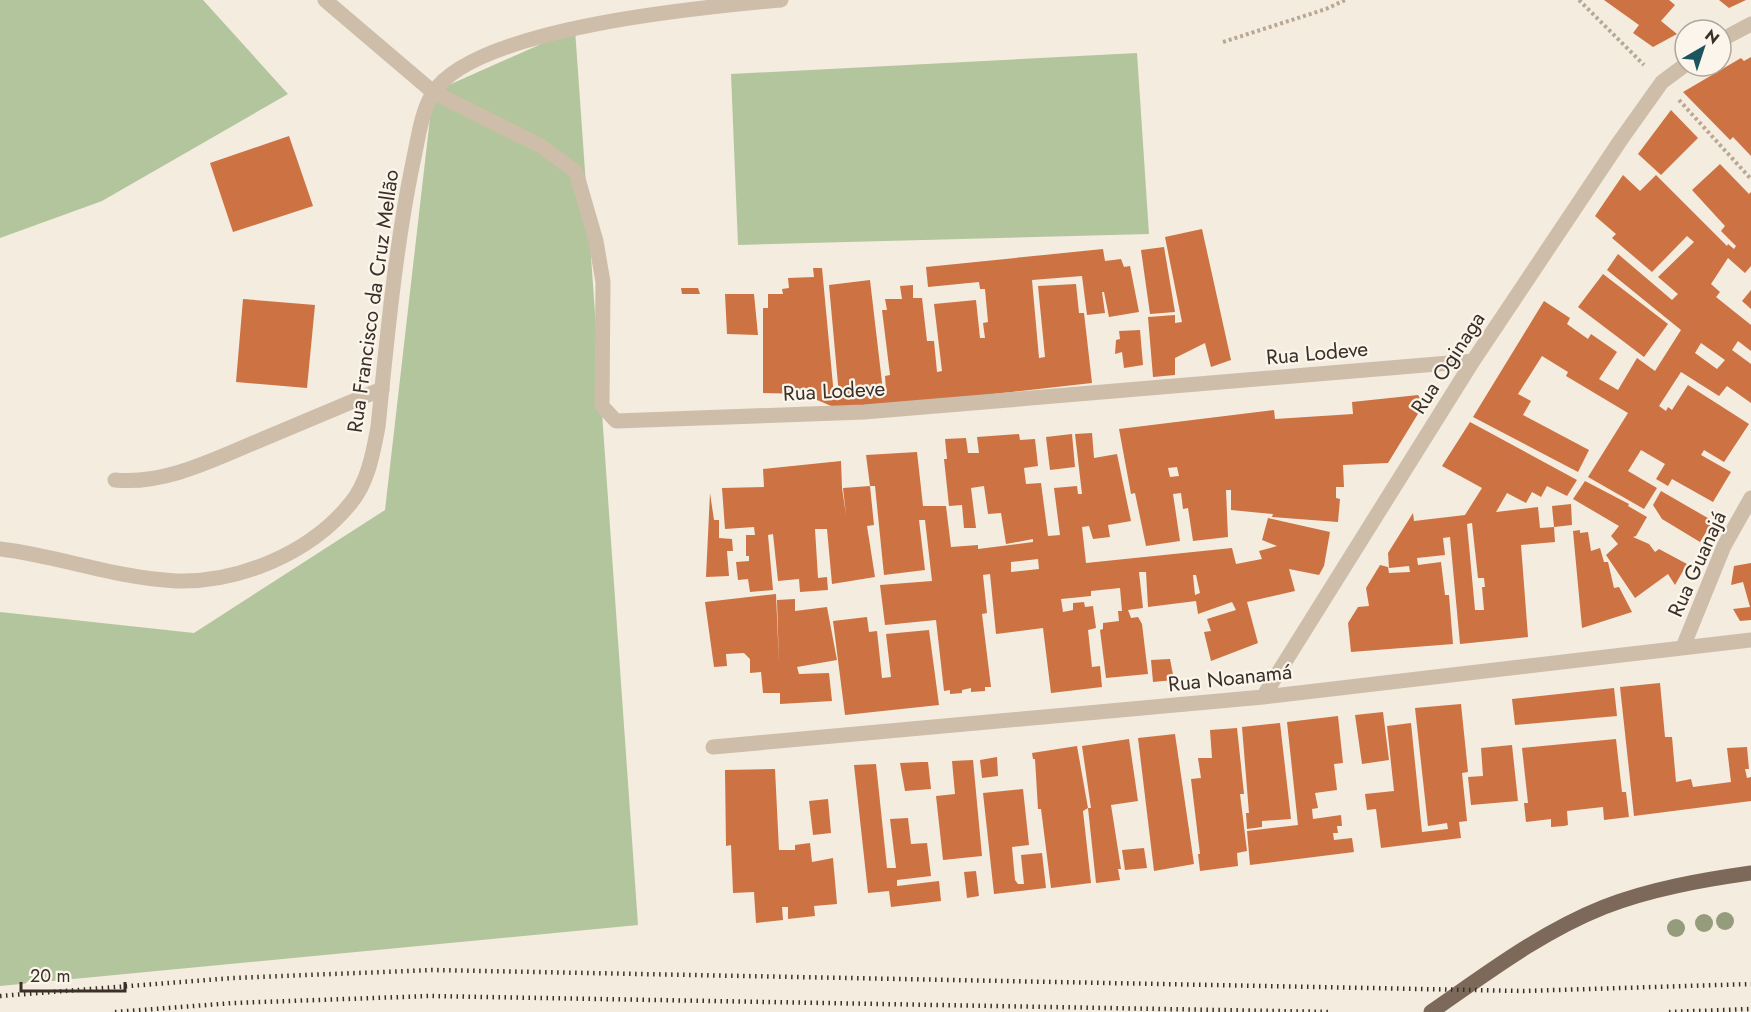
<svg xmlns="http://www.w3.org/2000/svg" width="1751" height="1012" font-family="Jost,sans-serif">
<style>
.green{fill:#b3c59d}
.building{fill:#cd7243;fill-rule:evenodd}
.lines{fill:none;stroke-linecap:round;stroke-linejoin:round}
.path{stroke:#b9a793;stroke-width:4;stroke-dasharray:3 3;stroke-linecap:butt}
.lane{stroke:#cdbda9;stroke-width:15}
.street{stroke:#cdbda9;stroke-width:15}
.primary{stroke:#7d6959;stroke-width:15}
.rail{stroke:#3a3029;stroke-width:4.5;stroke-dasharray:1.5 4.5;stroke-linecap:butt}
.tree{fill:#949c7c}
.labels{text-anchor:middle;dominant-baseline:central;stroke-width:4.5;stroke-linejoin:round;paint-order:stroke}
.street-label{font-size:21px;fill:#3a3029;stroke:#fbf5eb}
</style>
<rect width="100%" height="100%" fill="#f4ecde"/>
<!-- green -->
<path class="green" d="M0,0H203L288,94L102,201L0,238Z
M575,29L638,925L0,986V612L194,633L385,510L433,92Z
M1137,53L1149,234L738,245L731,74Z"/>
<!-- building -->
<path class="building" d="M1604,0H1669L1675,5L1661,21L1677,34L1653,47L1633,33L1639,25Z
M1719,0H1746L1729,8Z
M1751,57V156L1733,137L1730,140L1683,92L1741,58L1744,61Z
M1671,110L1698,138L1661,175L1638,154Z
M289,136L313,206L233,232L210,163Z
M1720,164L1749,194L1751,192V266L1745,273L1728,258L1711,284L1720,292L1716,297L1751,325V351L1738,341L1732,350L1751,364V403L1727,386L1719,396L1681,372L1659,406L1666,411L1668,407L1672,410L1688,385L1749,424L1724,462L1704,450L1701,455L1731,472L1713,502L1672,479L1668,486L1656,479L1665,464L1641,450L1628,471L1657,488L1644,509L1588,477L1628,413L1566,376L1568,372L1542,356L1518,394L1531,401L1523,415L1589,450L1578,472L1473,417L1544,301L1570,318L1567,324L1588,339L1591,334L1617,352L1599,379L1618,390L1637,358L1655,371L1681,330L1607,270L1618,254L1672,300L1678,294L1658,277L1694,242L1687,236L1652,272L1612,238L1616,234L1595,216L1623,175L1640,191L1656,175L1727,246L1728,244L1734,249L1736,246L1721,231L1725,226L1692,190ZM1701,343L1725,360L1717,369L1695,353Z
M1202,229L1231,360L1211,367L1205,343L1175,358V375L1153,377L1148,317L1175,315V323L1182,322L1165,237Z
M1164,247L1175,312L1150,314L1141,250Z
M1103,249L1105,261L1121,259L1124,267L1130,266L1139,312L1109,317L1104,292H1102L1105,313L1087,315L1082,276L1032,280L1039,358L1045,357L1038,286L1076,284L1079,313H1084L1092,383L888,406L836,408L803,394L763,393V308H768V294H783L782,289L789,288L788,278L814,277L813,268H822L834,396L839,395L829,285L870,280L883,391L886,390L885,376L890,375L882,310H887L885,299H902L900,286L913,285V298H922L927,341H934L937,372L942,371L934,304L976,300L980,338H985L983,323L988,322L985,289H980L979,282L928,287L926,267Z
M1603,274L1668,324L1644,357L1578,307Z
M681,288H698L700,294H682Z
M1751,290V309L1742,301Z
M725,294H754L758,335L727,334Z
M243,299L315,305L307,388L236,382Z
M1140,330L1143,365L1124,368L1122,352L1115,354L1116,340L1120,339L1119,331Z
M1418,395L1424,404L1388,463L1343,465L1344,487H1336V498L1340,499L1338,522L1272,517L1273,514L1231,510V490H1226L1228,537L1193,541L1188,508L1183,509L1181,493L1173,494L1180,541L1146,546L1135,493L1131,494L1119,429L1274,410L1275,419L1353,414L1352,402ZM1177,467L1179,476L1170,477L1168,468Z
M1470,422L1577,480L1567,496L1547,486L1541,497L1532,492L1526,503L1507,493L1496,512L1538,507L1540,528L1554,527L1552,506L1571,504L1572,525L1554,527L1555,542L1521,545L1528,637L1460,644L1450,537L1443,538L1445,555L1417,558L1418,565L1441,562L1445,595H1449L1453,644L1351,652L1348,623L1358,607L1369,606L1366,588L1380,565L1388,567L1389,573L1410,572L1409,566L1389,568L1388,553L1413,513L1414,521L1465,515L1482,488L1442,466ZM1472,523L1478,578H1484L1485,587H1482L1484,610H1475L1467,524Z
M1092,433L1094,458L1117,454L1131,521L1108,525L1110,537L1093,539L1089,526L1082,527L1086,563L1232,548L1236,564L1262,559L1259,551L1277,546L1262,540L1268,518L1330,532L1324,566L1319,575L1289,569L1295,591L1247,602L1258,643L1211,661L1204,632L1211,631L1207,619L1236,610L1232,602L1198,614L1196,601L1148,607L1146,572H1139L1143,608L1128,610L1131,618L1138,617L1142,624L1148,674L1106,678L1100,630L1103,629V623L1119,621L1118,611H1122L1120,588L1091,591V596L1061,599L1063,612L1073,610V603L1084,602L1085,607L1093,606L1096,628L1088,630L1092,667L1100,666L1102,687L1051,693L1043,628L996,634L990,574L983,575L987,613L982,614L991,687H985V691L971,692V688L962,690V693L950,694V690L944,691L936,620L885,625L880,585L932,581L925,520H919L925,570L884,575L875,486H870L874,525L867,526L875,577L832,584L827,529H815L818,578L827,577L828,590L800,592L799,579L778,581L773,534L768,535L773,590L750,592L748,579L738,580L736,562L749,561V556H746V535H755L754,527L725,529L722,488L764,487L763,469L841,461L842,488L846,515L843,488L870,486L866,455L917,452L923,506H946L951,547L978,545V549L1033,542V539L1006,544L1001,513L988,514L984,486L971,488L976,528H964L962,505L949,506L944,459H947L945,439L966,438L968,453H979L977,437L1019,434L1020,440L1035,439L1038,466L1024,468L1026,484L1041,483L1048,536L1060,535L1054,488L1077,486L1078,494H1082L1075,434ZM1038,559L1039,569L1011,572V562ZM1193,575H1196L1200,593L1195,595Z
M1072,434L1075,467L1050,470L1046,437Z
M1585,481L1629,504L1628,506L1647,517L1636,536L1633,537L1649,544L1655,552L1659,549L1687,564L1675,585L1668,574L1635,598L1606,555L1618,544L1611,536L1619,526L1573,499Z
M1661,491L1713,521L1700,542L1662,519L1653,505Z
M710,493L714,520H719V538L732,539L733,551H727L729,576L706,577Z
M1580,530V533L1588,532L1591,551L1600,548L1604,562H1608L1614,588L1619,587L1632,612L1582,628L1573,531Z
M1751,563V620L1740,621L1733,609L1750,607L1743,582L1731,585L1734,566Z
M776,594L779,664L777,600L795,599V611L827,607L837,660L797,667L799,674L829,673L832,701L780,704V693H763L761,672L750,673V659L744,653L726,654L727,666L714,667L705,602Z
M867,617L869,632L877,631L882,678L891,677L886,634L929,630L939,705L845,715L833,621Z
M1170,659L1174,680L1153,682L1151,660Z
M1660,683L1665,737H1672L1676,782L1691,779L1693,787L1731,782L1727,748L1747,747L1749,769H1745L1747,778L1751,777V801L1634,816L1620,687Z
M1614,688L1617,716L1515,725L1512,699Z
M1461,704L1468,772L1462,773L1467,821L1459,822L1461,838L1381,848L1376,809L1367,810L1365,794L1394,791L1387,726L1411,723L1422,832L1448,829L1447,823L1428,826L1415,708Z
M1383,712L1389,760L1362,764L1355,715Z
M1338,716L1343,763L1334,764L1337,790L1315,793L1318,808L1312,809L1313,819L1341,815L1342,826H1337L1338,833H1333L1334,840L1352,838L1354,852L1250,865L1247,831L1298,825L1287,722Z
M1280,723L1291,819L1262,821V827L1247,829L1246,813H1249L1242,727Z
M1237,728L1244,794H1240L1247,851L1237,853L1238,866L1200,871L1198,854H1200L1191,779L1201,778L1198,758H1212L1210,730Z
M1175,734L1194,864L1154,871L1138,738Z
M1129,739L1138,801L1111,805L1121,869H1118L1120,880L1096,883L1088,808H1091L1082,746Z
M1616,739L1622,792H1626L1629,817L1604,820L1603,807L1567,811L1568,825L1564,826L1551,827V819L1526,822L1524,803H1528L1522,748Z
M1512,745L1518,801L1471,805L1468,777L1483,776L1481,748Z
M1077,746L1088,808L1083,811L1091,883L1051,888L1041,809H1038L1035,759H1033L1032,753Z
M997,757L998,776L982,778L980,760Z
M973,760L982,856L943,860L936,796L955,794L952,761Z
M922,762H928L931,789L905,791L900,763Z
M876,764L887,868H896L890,819L908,818L911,844L927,843L931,876L897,880V886L939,881L941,901L891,907L889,891L868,893L854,765Z
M775,769L779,850H795V845L810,843L812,862L833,858L837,904L814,906L815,916L788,919V907H782L783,920L756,923L754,892L733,893L731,845L726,846L725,770Z
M1023,789L1029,845L1012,847L1015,880L1018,884H1024L1021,855L1042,853L1046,888L994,894L983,793Z
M828,799L831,833L813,835L809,801Z
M1144,848L1147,868L1125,870L1122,850Z
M976,871L979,896L967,898L964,872Z"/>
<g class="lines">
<!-- path -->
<path class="path" d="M1579,0L1644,65
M1223,42L1326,9L1345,0
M1679,100L1751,179"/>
<!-- lane -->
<path class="lane" d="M115,480C166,485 217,458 263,439C303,422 342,406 382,389"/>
<!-- street -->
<path class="street" d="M325,0L433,92L541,146L576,172L596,241L603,282L602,406L616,421L864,412L1473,361
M1721,40L1751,24
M0,549C59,556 115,578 176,581C239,583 310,553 350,504C368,483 373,453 378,427C387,339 395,249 413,162C418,140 421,112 433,93C475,27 705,7 781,0
M1683,647L1724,546L1751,498
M1263,697L1473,361L1620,141L1662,82L1685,65
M713,747L1263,697L1751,640"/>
<!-- primary -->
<path class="primary" d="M1431,1012C1486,974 1541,932 1604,907C1650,889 1702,880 1751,873"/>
<!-- rail -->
<path class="rail" d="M0,996L233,978L432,970L1524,991L1751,984
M115,1012L233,1003L430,996L1332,1012
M1669,1012L1751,1009"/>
</g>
<!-- trees -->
<g class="tree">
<circle cx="1725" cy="921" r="9"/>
<circle cx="1704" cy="923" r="9"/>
<circle cx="1676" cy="928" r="9"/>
</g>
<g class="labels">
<!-- street labels -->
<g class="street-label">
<text transform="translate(373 301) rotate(-82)">Rua Francisco da Cruz Mellão</text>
<text transform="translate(1317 353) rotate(-5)">Rua Lodeve</text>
<text transform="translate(1448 363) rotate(-57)">Rua Oginaga</text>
<text transform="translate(834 391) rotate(-3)">Rua Lodeve</text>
<text transform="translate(1697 564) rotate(-66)">Rua Guanajá</text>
<text transform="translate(1230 678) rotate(-6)">Rua Noanamá</text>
</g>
</g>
<!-- north arrow -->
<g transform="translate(1703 48) rotate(39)"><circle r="28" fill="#fbf5eb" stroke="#aea69d" stroke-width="1.5"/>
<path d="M0-4.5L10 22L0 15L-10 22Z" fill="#1c545f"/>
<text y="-9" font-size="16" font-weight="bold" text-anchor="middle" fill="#3a3029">N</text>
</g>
<!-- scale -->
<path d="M21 982v9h104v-9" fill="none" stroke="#3a3029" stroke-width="3"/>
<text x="30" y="982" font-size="18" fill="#3a3029" stroke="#fbf5eb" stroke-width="4.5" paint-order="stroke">20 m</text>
</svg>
